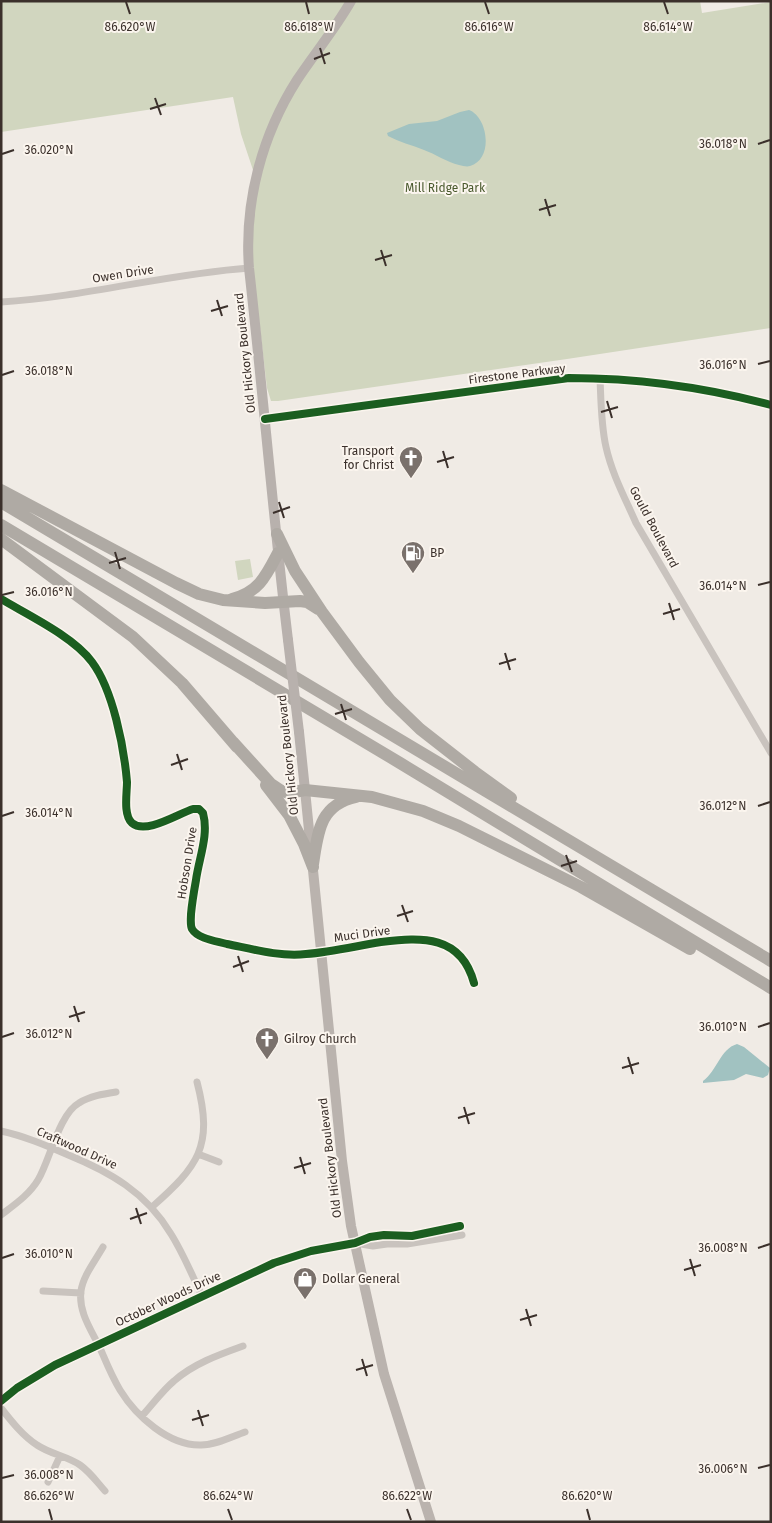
<svg xmlns="http://www.w3.org/2000/svg" width="772" height="1523" font-family="'Fira Sans',sans-serif">
<style>
.green{fill:#d1d6bf}
.water{fill:#a1c2c1}
.lines{fill:none;stroke-linecap:round;stroke-linejoin:round}
.street{stroke:#c9c3be;stroke-width:7}
.secondary{stroke:#bab3ae;stroke-width:10}
.primary{stroke:#b8b1ad;stroke-width:10}
.highway{stroke:#afaaa4;stroke-width:12}
.primary-bridge{stroke:#b8b1ad;stroke-width:10}
.cycleway-casing{stroke:#fbf5ee;stroke-width:11}
.cycleway{stroke:#1b5e20;stroke-width:8}
.ticks{fill:none;stroke:#3b302b;stroke-width:2}
.labels{text-anchor:middle;dominant-baseline:central;stroke-width:4;stroke-linejoin:round;paint-order:stroke}
.park-label{font-size:12px;fill:#4a5a2e;stroke:#fbf5ee}
.street-label{font-size:12px;fill:#3b302b;stroke:#fbf5ee}
.poi-label{font-size:12px;fill:#3b302b;stroke:#fbf5ee;text-anchor:start}
.ticks-label{font-size:12px;text-anchor:middle;fill:#3b302b;stroke:#fbf5ee;stroke-width:4;stroke-linejoin:round;paint-order:stroke}
</style>
<rect width="100%" height="100%" fill="#f0ebe5"/>
<!-- green -->
<path class="green" d="M1,1H700L702,13L771,2V328L567,359L278,401H271L267,388L254,277L252,242L253,218L258,185L241,134L233,97L1,132Z
M250,559L253,577L238,580L235,561Z"/>
<!-- water -->
<path class="water" d="M469,110C488,117 494,159 470,166C467,167 463,166 459,165C447,162 435,154 424,150C412,145 399,142 388,136L387,133L409,124L437,121L460,112Z
M737,1044L744,1047L770,1068L768,1075L763,1078L746,1074L734,1080L703,1083V1081C717,1071 720,1049 737,1044Z"/>
<g class="lines">
<!-- street -->
<path class="street" d="M1,302C85,297 166,274 249,268
M600,378C601,401 601,425 606,447C612,474 625,498 636,523L771,753
M265,419L569,378C638,378 704,387 771,405
M1,599C28,615 74,637 92,662C113,690 124,747 127,782C127,793 123,815 132,823C146,835 179,813 193,809H199L203,813C209,835 199,858 196,880C194,891 192,903 191,914C191,918 190,925 192,929C198,939 217,941 227,944C252,949 280,957 306,954C331,952 356,946 381,942C422,937 461,935 474,983
M1,1131C24,1136 45,1145 66,1154C110,1172 146,1192 171,1234C183,1253 192,1275 202,1296
M198,1154L219,1162
M152,1207C198,1166 214,1147 197,1082
M1,1215C14,1205 29,1195 38,1180C50,1160 59,1114 79,1103C90,1096 103,1094 116,1092
M355,1243L373,1246L387,1244H407L462,1235
M103,1247C95,1261 83,1276 81,1291C78,1312 92,1331 100,1348C106,1362 112,1377 120,1390C136,1416 169,1446 201,1445C216,1445 231,1437 245,1432
M43,1291L81,1293
M1,1401L17,1388L55,1365L274,1263L311,1251L355,1243L370,1237L384,1235L412,1236L460,1226
M1,1408C12,1422 23,1436 37,1445C50,1454 67,1456 80,1465C90,1472 97,1482 105,1491
M142,1416C153,1404 162,1391 174,1381C193,1364 218,1355 243,1346
M48,1482L60,1456"/>
<!-- secondary -->
<path class="secondary" d="M305,790L342,1161L351,1226L384,1374L431,1522"/>
<!-- primary -->
<path class="primary" d="M288,640C273,516 263,392 249,268C244,202 262,135 297,80C315,53 335,29 351,1
M299,732L305,790"/>
<!-- highway -->
<path class="highway" d="M1,490L176,583L199,594L223,600L265,603L300,601L307,602L318,609
M1,502L771,961
M1,525L400,763L771,988
M277,534L295,571L322,612L359,662L390,700L420,729L475,772L511,798
M1,539L133,637L182,683L237,747
M232,599C259,592 266,576 278,553
M233,742L271,784L280,790L288,793L305,790L372,797L423,811L459,826L581,887L690,949
M266,785L289,815L304,844L313,867
M313,864C318,833 319,805 356,797"/>
<!-- primary-bridge -->
<path class="primary-bridge" d="M288,640L299,732"/>
<!-- cycleway casing -->
<g class="cycleway-casing">
<path id="cycleway" d="M265,419L569,378C638,378 704,387 771,405
M1,599C28,615 74,637 92,662C113,690 124,747 127,782C127,793 123,815 132,823C146,835 179,813 193,809H199L203,813C209,835 199,858 196,880C194,891 192,903 191,914C191,918 190,925 192,929C198,939 217,941 227,944C252,949 280,957 306,954C331,952 356,946 381,942C422,937 461,935 474,983
M1,1401L17,1388L55,1365L274,1263L311,1251L355,1243L370,1237L384,1235L412,1236L460,1226"/>
</g>
<!-- cycleway -->
<use href="#cycleway" class="cycleway"/>
</g>
<!-- ticks -->
<path class="ticks" d="M126,2L130,14M306,2L309,14M485,2L489,14M664,2L668,14M320,48L325,64M314,59L330,53M155,98L161,115M150,109L166,104M758,144L770,140M2,154L14,150M545,199L550,216M539,210L556,205M381,250L386,266M375,260L392,255M217,300L222,316M211,311L228,306M758,364L770,361M2,375L14,371M607,401L612,418M601,412L618,407M443,451L448,468M437,462L454,457M279,502L284,518M273,513L290,507M115,552L120,569M109,563L126,558M758,585L770,582M2,595L14,592M669,603L674,620M663,614L680,609M505,653L510,670M499,664L516,659M341,704L346,720M335,714L352,709M177,754L182,770M171,765L188,759M758,806L770,802M2,816L14,812M566,855L572,872M561,866L577,861M402,905L408,922M397,916L413,911M238,956L243,972M233,967L249,961M74,1006L79,1022M69,1017L85,1012M758,1027L770,1023M2,1037L14,1033M628,1057L633,1074M622,1068L639,1063M464,1107L469,1124M458,1118L475,1113M300,1157L305,1174M294,1168L311,1163M136,1208L141,1224M130,1219L147,1213M758,1248L770,1244M2,1258L14,1254M690,1259L695,1276M684,1270L701,1265M526,1309L531,1326M520,1320L537,1315M362,1359L367,1376M356,1370L373,1365M198,1410L203,1426M192,1420L209,1415M758,1468L770,1465M2,1478L14,1475M49,1509L52,1520M228,1509L232,1520M407,1509L411,1520M587,1509L590,1520"/>
<!-- icons -->
<defs>
<g id="church-pin" transform="scale(1.25)"><path d="M0 17L-7.5 6A9.5 9.5 0 1 1 7.5 6Z" fill="#7a716c" stroke="#fbf5ee"/><path d="M-1.2-6h2.4v3.5h3.3v2.4h-3.3V6h-2.4V-.1h-3.3v-2.4h3.3Z" fill="#fff"/></g>
<g id="fuel-pin" transform="scale(1.25)"><path d="M0 17L-7.5 6A9.5 9.5 0 1 1 7.5 6Z" fill="#7a716c" stroke="#fbf5ee"/><path d="M-5.5-6h7V0h2V4h1.3V-2.5L3-4.5l.8-.8L6-3V5H2.5V1h-1V6h-7ZM-4.2-4.7v3.2H.2V-4.7Z" fill="#fff"/></g>
<g id="shop-pin" transform="scale(1.25)"><path d="M0 17L-7.5 6A9.5 9.5 0 1 1 7.5 6Z" fill="#7a716c" stroke="#fbf5ee"/><path d="M-5-2.5h2.3a2.7 3.5 0 0 1 5.4 0H5L5.5 6h-11ZM-1.5-2.5h3a1.5 2.3 0 0 0-3 0Z" fill="#fff"/></g>
</defs>
<g fill-rule="evenodd">
<use href="#church-pin" x="411" y="458"/>
<use href="#fuel-pin" x="413" y="553"/>
<use href="#church-pin" x="267" y="1039"/>
<use href="#shop-pin" x="305" y="1279"/>
</g>
<g class="labels">
<!-- park labels -->
<g class="park-label">
<text x="445" y="188">Mill Ridge Park</text>
</g>
<!-- street labels -->
<g class="street-label">
<text transform="translate(123 274) rotate(-9)">Owen Drive</text>
<text transform="translate(245 353) rotate(-96)">Old Hickory Boulevard</text>
<text transform="translate(517 374) rotate(-7)">Firestone Parkway</text>
<text transform="translate(654 527) rotate(62)">Gould Boulevard</text>
<text transform="translate(288 755) rotate(-96)">Old Hickory Boulevard</text>
<text transform="translate(187 863) rotate(-81)">Hobson Drive</text>
<text transform="translate(362 934) rotate(-8)">Muci Drive</text>
<text transform="translate(77 1148) rotate(24)">Craftwood Drive</text>
<text transform="translate(330 1158) rotate(-97)">Old Hickory Boulevard</text>
<text transform="translate(168 1299) rotate(-25)">October Woods Drive</text>
</g>
<!-- poi labels -->
<g class="poi-label">
<text x="394" y="451" text-anchor="end">Transport<tspan x="394" dy="14">for Christ</tspan></text>
<text x="430" y="553">BP</text>
<text x="284" y="1039">Gilroy Church</text>
<text x="322" y="1279">Dollar General</text>
</g>
</g>
<g class="ticks-label">
<text x="130" y="31">86.620°W</text>
<text x="309" y="31">86.618°W</text>
<text x="489" y="31">86.616°W</text>
<text x="668" y="31">86.614°W</text>
<text x="723" y="148">36.018°N</text>
<text x="49" y="154">36.020°N</text>
<text x="723" y="369">36.016°N</text>
<text x="49" y="375">36.018°N</text>
<text x="723" y="590">36.014°N</text>
<text x="49" y="596">36.016°N</text>
<text x="723" y="810">36.012°N</text>
<text x="49" y="817">36.014°N</text>
<text x="723" y="1031">36.010°N</text>
<text x="49" y="1038">36.012°N</text>
<text x="723" y="1252">36.008°N</text>
<text x="49" y="1258">36.010°N</text>
<text x="723" y="1473">36.006°N</text>
<text x="49" y="1479">36.008°N</text>
<text x="49" y="1500">86.626°W</text>
<text x="228" y="1500">86.624°W</text>
<text x="407" y="1500">86.622°W</text>
<text x="587" y="1500">86.620°W</text>
</g>
<!-- border -->
<rect width="772" height="1523" fill="none" stroke="#3b302b" stroke-width="5"/>
</svg>
